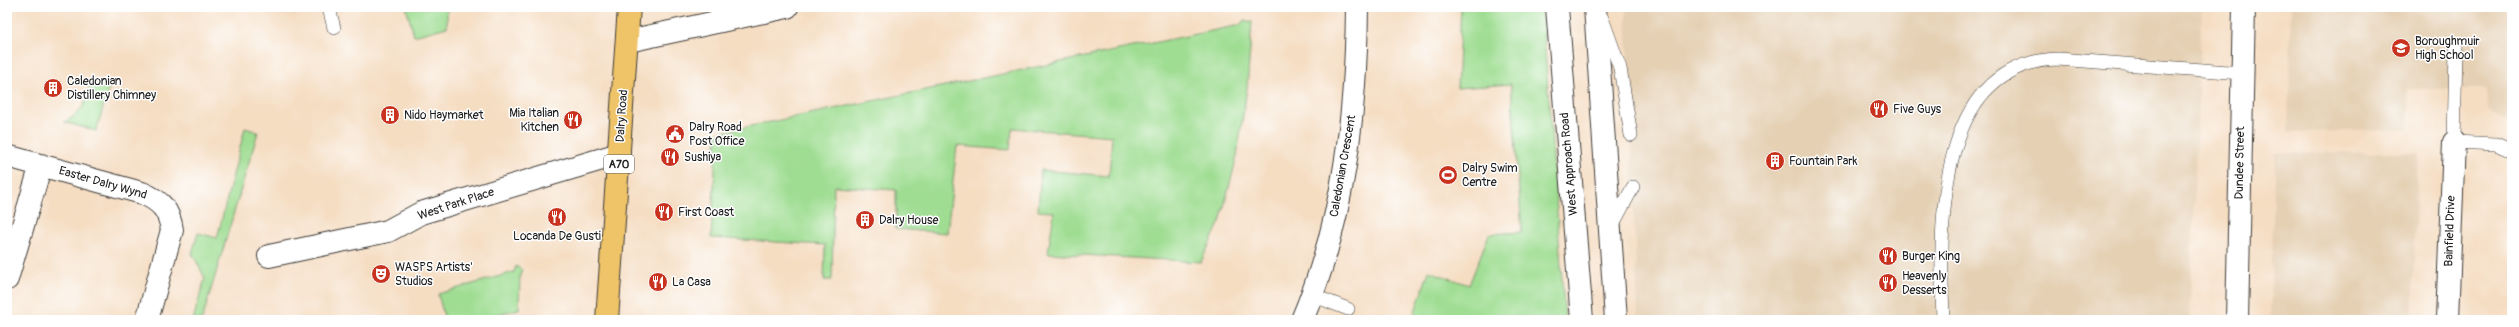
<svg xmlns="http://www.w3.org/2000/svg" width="2519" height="327" font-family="Pangolin,sans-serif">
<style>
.built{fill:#e5d0b4}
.green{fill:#9fdd92;stroke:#5e7c57}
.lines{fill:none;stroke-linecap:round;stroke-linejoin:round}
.service-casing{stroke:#3d3935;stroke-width:14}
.minor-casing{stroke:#3d3935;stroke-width:24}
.tertiary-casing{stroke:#3d3935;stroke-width:24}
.primary-casing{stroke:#3d3935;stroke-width:24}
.service{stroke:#fff;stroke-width:13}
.minor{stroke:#fff;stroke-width:22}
.tertiary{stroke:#fff;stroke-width:22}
.primary{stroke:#efc469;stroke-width:22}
.labels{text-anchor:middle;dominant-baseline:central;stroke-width:3;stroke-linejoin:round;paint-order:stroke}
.shield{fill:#fff;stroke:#606060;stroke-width:1}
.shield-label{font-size:11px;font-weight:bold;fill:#1c1c1c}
.poi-label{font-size:12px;fill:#1c1c1c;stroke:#fff;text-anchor:start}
.street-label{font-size:12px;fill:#1c1c1c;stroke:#fff}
</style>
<rect width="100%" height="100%" fill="#fff"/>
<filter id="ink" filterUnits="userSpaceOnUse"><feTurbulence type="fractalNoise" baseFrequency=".025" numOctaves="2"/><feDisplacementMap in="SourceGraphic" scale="8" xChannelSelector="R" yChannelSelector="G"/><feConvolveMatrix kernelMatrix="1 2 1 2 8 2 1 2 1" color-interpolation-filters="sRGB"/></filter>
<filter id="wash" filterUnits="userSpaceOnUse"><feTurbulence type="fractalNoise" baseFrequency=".012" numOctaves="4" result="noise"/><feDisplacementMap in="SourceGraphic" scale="16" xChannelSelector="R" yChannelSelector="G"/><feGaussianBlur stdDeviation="0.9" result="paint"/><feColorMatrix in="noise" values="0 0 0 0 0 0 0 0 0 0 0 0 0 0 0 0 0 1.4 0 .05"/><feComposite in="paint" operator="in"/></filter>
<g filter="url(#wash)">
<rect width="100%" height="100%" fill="#f5ddc2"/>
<!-- built -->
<path class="built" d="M1626,7H2202L2189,320H1638Z
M2291,7H2512V124L2487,110V89H2408V130L2288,132Z
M2418,152L2412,320H2270L2275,153Z"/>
<!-- green -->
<path class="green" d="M295,7H313L293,14Z
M406,7H447V27L414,36Z
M1461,7H1542L1565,320H1412L1429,271L1469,285L1489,234L1522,232L1511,84L1457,88Z
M1244,20L1252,22L1247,88L1237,156L1220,222L1201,262L1048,253L1054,212L1038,211L1041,170L1109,176L1112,136L1012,128L1010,150L957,146L947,233L896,229V190L834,186L832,280H824L825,245L711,238L717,133L1240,25Z
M90,83L109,88L96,131L64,122C80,115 89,101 90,83Z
M245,128L258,132L202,320H193L205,278L192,253L198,233L217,238Z
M516,266L522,270L520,275L519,309L475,320H445L438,294L514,272Z"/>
</g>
<g filter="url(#ink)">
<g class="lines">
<!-- service casing -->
<g class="service-casing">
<path id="service" d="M332,7L330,12L334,28
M1602,18L1620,68L1631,135
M2456,48L2454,142L2496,144L2512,151
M1612,226L1633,187
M1312,295L1348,309
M1943,320C1940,230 1933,63 2058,59L2242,73"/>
</g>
<!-- minor casing -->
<g class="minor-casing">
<path id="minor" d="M628,41L787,7
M7,156L142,193C161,201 169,210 172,230L147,320
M269,256L388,231L421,213L619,154
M7,279L41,165
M1302,320C1344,221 1356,114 1357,7
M2447,320L2454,142"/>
</g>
<!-- tertiary casing -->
<g class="tertiary-casing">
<path id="tertiary" d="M1557,7L1582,320
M1595,7L1616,320
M2237,320L2244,7"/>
</g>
<!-- primary casing -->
<g class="primary-casing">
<path id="primary" d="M607,320L629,7"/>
</g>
<!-- service -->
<use href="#service" class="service"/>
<!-- minor -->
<use href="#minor" class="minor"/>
<!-- tertiary -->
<use href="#tertiary" class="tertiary"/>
<!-- primary -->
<use href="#primary" class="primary"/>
</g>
</g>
<!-- icons -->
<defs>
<g id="school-disc" transform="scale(1)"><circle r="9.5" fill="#c8321e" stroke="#fff"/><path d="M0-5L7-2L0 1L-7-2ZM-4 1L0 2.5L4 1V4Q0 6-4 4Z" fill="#fff"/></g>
<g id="building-disc" transform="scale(1)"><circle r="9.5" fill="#c8321e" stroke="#fff"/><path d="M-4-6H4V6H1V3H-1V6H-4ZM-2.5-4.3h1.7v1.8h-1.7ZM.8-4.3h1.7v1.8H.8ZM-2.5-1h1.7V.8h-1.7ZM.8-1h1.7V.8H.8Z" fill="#fff"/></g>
<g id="restaurant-disc" transform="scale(1)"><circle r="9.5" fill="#c8321e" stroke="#fff"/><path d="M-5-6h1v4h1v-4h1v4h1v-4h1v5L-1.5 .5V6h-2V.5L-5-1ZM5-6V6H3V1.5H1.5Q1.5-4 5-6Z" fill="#fff"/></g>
<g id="civic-disc" transform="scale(1)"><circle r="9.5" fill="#c8321e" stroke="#fff"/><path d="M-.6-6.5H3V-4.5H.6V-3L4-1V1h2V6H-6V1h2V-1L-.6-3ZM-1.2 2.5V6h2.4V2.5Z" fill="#fff"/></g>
<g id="stadium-disc" transform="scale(1)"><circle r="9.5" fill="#c8321e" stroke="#fff"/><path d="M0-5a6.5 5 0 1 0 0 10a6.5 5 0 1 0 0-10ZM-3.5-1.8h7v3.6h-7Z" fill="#fff"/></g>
<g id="theatre-disc" transform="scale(1)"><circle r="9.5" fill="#c8321e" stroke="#fff"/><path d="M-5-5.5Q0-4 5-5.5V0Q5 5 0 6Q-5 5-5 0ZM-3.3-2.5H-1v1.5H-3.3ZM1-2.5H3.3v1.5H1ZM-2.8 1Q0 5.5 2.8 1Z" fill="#fff"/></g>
</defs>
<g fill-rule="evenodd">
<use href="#school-disc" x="2401" y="48"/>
<use href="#building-disc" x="53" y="88"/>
<use href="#restaurant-disc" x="1879" y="109"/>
<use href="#building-disc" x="390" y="115"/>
<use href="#restaurant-disc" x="573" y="120"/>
<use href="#civic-disc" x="675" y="134"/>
<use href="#restaurant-disc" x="670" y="157"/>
<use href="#building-disc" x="1775" y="161"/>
<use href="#stadium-disc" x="1448" y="175"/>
<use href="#restaurant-disc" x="664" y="212"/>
<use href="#restaurant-disc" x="557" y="217"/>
<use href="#building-disc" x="865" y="220"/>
<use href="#restaurant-disc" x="1888" y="256"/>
<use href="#theatre-disc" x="381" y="274"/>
<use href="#restaurant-disc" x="658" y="282"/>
<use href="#restaurant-disc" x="1888" y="283"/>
</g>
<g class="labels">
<!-- shield labels -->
<rect class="shield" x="604" y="155" width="30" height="18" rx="3"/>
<g class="shield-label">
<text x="619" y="164">A70</text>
</g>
<!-- poi labels -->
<g class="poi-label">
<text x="2415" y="41">Boroughmuir<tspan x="2415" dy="14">High School</tspan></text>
<text x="67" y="81">Caledonian<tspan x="67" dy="14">Distillery Chimney</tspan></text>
<text x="1893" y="109">Five Guys</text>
<text x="559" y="113" text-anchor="end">Mia Italian<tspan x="559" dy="14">Kitchen</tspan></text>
<text x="404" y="115">Nido Haymarket</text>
<text x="689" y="127">Dalry Road<tspan x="689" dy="14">Post Office</tspan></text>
<text x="684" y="157">Sushiya</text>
<text x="1789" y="161">Fountain Park</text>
<text x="1462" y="168">Dalry Swim<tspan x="1462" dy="14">Centre</tspan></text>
<text x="678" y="212">First Coast</text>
<text x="879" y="220">Dalry House</text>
<text x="557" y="236" text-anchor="middle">Locanda De Gusti</text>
<text x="1902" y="256">Burger King</text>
<text x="395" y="267">WASPS Artists'<tspan x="395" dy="14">Studios</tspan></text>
<text x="1902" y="276">Heavenly<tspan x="1902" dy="14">Desserts</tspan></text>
<text x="672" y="282">La Casa</text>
</g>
<!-- street labels -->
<g class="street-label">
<text transform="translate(622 116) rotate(-86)">Dalry Road</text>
<text transform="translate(2240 163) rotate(-89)">Dundee Street</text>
<text transform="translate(1569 164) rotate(-95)">West Approach Road</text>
<text transform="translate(1343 166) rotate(-80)">Caledonian Crescent</text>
<text transform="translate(103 183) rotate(16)">Easter Dalry Wynd</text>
<text transform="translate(456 204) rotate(-18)">West Park Place</text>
<text transform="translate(2450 231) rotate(-88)">Bainfield Drive</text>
</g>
</g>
<!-- margin -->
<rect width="2519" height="327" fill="none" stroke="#fff" stroke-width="24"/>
</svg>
